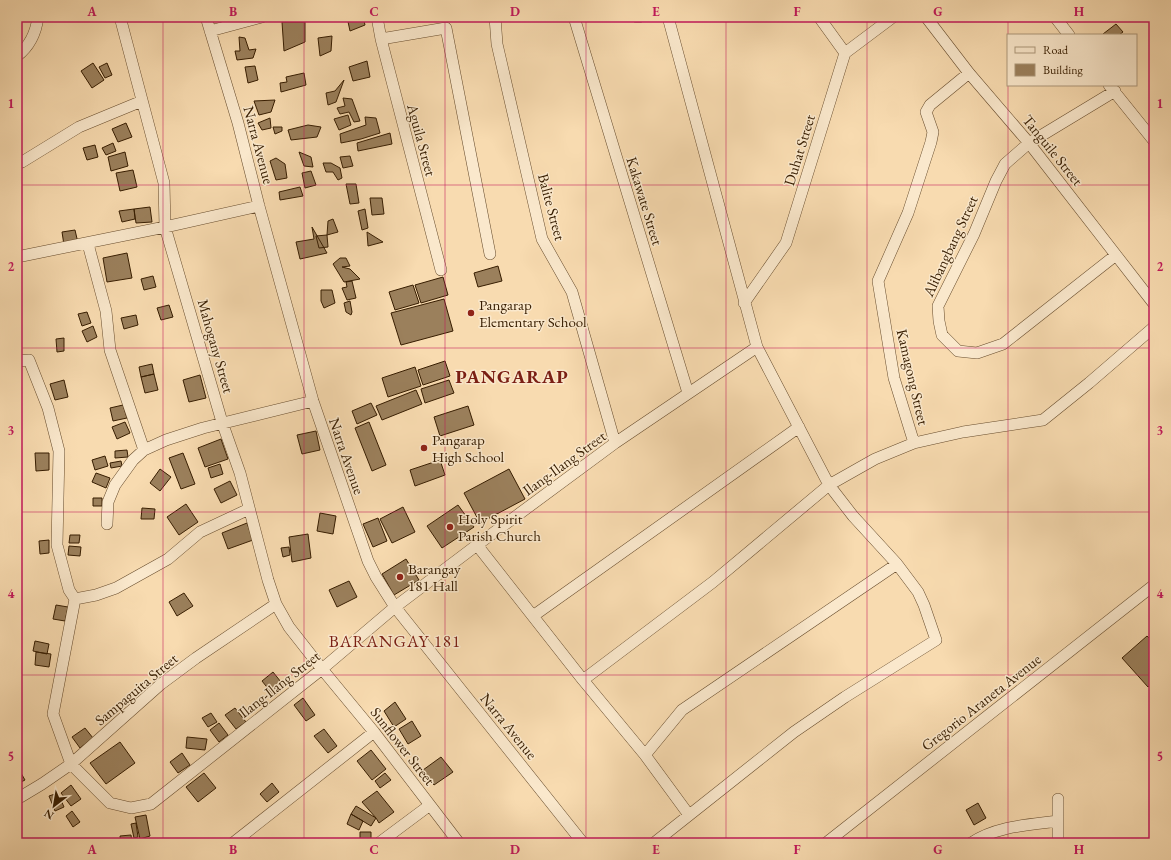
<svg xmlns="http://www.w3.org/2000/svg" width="1171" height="860" font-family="'EB Garamond',serif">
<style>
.building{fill:#9b805c;stroke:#371d01}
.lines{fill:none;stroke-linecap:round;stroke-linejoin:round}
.minor-casing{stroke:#674c2d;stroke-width:12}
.minor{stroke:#fae8cc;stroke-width:11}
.grid{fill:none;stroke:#c2185b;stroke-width:1;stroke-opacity:0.55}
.poi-dot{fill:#8f2418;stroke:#fae8cc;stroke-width:1.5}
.labels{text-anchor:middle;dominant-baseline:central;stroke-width:3;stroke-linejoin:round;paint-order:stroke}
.street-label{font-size:15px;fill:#371d01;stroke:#fae8cc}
.poi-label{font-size:15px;fill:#371d01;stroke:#fae8cc;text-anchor:start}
.quarter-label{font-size:17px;letter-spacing:1px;fill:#7a1f14;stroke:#fae8cc}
.district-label{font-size:19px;font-weight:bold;letter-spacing:1px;fill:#7a1f14;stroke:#fae8cc}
.neatline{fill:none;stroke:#c2185b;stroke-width:1.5}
.grid-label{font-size:13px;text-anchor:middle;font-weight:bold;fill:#c2185b}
</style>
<rect width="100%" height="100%" fill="#f8dbb0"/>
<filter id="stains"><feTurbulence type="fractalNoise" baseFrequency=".005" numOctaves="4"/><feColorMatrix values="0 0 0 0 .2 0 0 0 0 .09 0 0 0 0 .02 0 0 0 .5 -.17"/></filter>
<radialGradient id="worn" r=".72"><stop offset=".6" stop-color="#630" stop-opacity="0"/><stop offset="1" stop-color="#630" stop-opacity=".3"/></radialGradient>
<!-- building -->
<path class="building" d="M347,17H363L365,25L350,31Z
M282,22H305V42L284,51Z
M1116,24L1123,32L1119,35H1104L1103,34Z
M332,36L331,51L320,56L318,38Z
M239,37L245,38L249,50L256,49L253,58L237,60L235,51H240Z
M367,61L370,77L353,81L349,67Z
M93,63L104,80L92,88L81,71Z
M107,63L112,75L105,78L99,67Z
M255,66L258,80L248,83L245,67Z
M304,73L306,85L281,92L280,83L287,82L286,77Z
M344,80L336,102L328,105L326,93L335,91Z
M343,98L352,99L360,121L354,122L349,112L340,114L337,108L345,106Z
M275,100L271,112L259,115L254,101Z
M348,115L351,125L339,130L334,119Z
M365,117L376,118L380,133L361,139L341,143L340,134L366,125Z
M270,118L271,128L262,130L258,123Z
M126,123L132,137L118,142L112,129Z
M308,125L321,127L317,137L291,140L288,130Z
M273,127H282V131L275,134Z
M390,133L392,144L358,151L357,143Z
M113,143L116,151L106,155L102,148Z
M95,145L98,157L87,160L83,148Z
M125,152L128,166L111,171L108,157Z
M299,152L311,157L313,167L304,166Z
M350,156L353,166L343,168L340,157Z
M276,158L285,164L287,178L276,180L270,161Z
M323,163H331L340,168L342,178L338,180L333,172H326Z
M133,170L137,187L120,191L116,173Z
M311,171L316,185L305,188L302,173Z
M346,184H356L359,203L350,204Z
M300,187L303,196L280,200L279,192Z
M370,198H382L384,214L372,215Z
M150,207L152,222L136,223L134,209Z
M134,209L135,219L122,222L119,211Z
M365,209L368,228L362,230L358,211Z
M333,219L338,232L327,235L328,221Z
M312,227L327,253L300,259L296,242L314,239Z
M75,230L78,243L64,245L62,232Z
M367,232L383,242L368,246Z
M327,235L328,247L319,248L316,236Z
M127,253L132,278L107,282L103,258Z
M340,258H346L350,266L342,267L350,269L360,279L344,282L333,264Z
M498,266L502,281L478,287L474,273Z
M153,276L156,287L144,290L141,279Z
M443,277L448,295L421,303L415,285Z
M352,281L356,298L347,300L342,288L347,287L346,282Z
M413,285L419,303L395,310L389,292Z
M321,290H332L335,303L324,308L321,301Z
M444,299L453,331L401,345L391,313Z
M350,301L352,312L351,315L346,312L344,303Z
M169,305L173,317L161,320L157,308Z
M87,312L91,323L82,326L78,314Z
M136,315L138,325L124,329L121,318Z
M93,326L97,337L87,342L82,331Z
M64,338V351L57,352L56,339Z
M445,361L450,376L423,385L418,370Z
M152,364L154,374L141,377L139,367Z
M415,367L421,386L388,397L382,378Z
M154,374L158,390L145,393L141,377Z
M200,375L206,398L189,402L183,380Z
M64,380L68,397L55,400L50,384Z
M449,380L454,393L425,403L421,389Z
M416,390L422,404L382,420L376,406Z
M371,403L377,415L357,424L352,411Z
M123,405L127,418L113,421L110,408Z
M468,406L474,425L440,436L434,417Z
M125,422L130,433L117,439L112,427Z
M369,422L386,465L372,471L355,428Z
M316,431L320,450L302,454L297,435Z
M221,439L228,459L205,467L198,448Z
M127,450L128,457L115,458V451Z
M35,453H49V470L36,471Z
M183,453L195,484L181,489L169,458Z
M105,456L108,466L95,470L92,460Z
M440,460L445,475L415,486L410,470Z
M121,461L122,466L111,468L110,463Z
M220,464L223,474L211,478L208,468Z
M160,469L171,477L160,491L150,483Z
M509,469L525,499L480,523L464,493Z
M96,473L110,478L106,488L92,482Z
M230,481L237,495L221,503L214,489Z
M93,498H102V506H93Z
M186,504L198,522L179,535L167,517Z
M458,505L474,527L442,548L427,526Z
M403,507L415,532L392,543L380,519Z
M142,508L155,509L154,519H141Z
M320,513L336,516L333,534L317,531Z
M378,518L387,541L373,547L363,524Z
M247,523L253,540L228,549L222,533Z
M308,534L311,558L292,562L289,537Z
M70,535H80L79,543H69Z
M49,540V553L40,554L39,541Z
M69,546L81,547L80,556L68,555Z
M289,547L290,555L283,557L281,548Z
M406,559L419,580L394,595L382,574Z
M349,581L357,597L337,607L329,590Z
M184,593L193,606L177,616L169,602Z
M56,605L68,607L65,621L53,619Z
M1147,636L1154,643V662L1152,664L1154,666V682L1148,687L1122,658Z
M35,641L49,644L47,654L33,651Z
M36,652L51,654L49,667L35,665Z
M273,672L285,687L274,696L262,681Z
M303,698L315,715L306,721L294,705Z
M395,702L406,719L394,727L384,711Z
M235,708L246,722L236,729L225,715Z
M211,713L217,722L208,727L202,718Z
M412,721L421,736L408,744L399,729Z
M219,723L228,735L219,742L210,730Z
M85,728L93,738L80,748L72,737Z
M324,729L337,746L328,753L314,736Z
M187,737L207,739L205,750L186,748Z
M120,742L135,763L106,784L90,763Z
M371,750L386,769L372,780L357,761Z
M182,753L190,765L178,773L170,762Z
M441,757L453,772L434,785L423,770Z
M17,768H18L25,780L17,784Z
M204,773L216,788L198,802L186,787Z
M385,773L391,780L380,788L375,781Z
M272,783L279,792L267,802L260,794Z
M71,785L81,799L71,806L61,793Z
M377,791L394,812L379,823L376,818L362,802Z
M58,793L64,807L55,811L49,796Z
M978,803L986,818L974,825L966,810Z
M356,806L376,818L371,826L351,814Z
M72,811L80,822L73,827L66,816Z
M351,814L363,821L359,830L347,824Z
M146,815L150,836L140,839L135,817Z
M136,823L138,837L134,838L131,824Z
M360,832H371V843H360Z
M131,835L132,843H121L120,836Z"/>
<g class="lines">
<!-- minor casing -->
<g class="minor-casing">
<path id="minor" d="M120,17L164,183L165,227L222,422L240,473L268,580L276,604L289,627L322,669L374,732L459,843
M206,17L238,123L259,206L313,401L368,561L376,577L395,607L583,843
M377,17L381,39L441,270
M495,17L497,44L542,239L572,292L615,443
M574,17L688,393
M637,17H639
M819,17L845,53
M926,17L969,73L1029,143L1154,304
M1055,17L1069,35
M210,31L262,17
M381,39L446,28L490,254
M17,56C30,46 36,33 38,17
M1109,85L1154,141
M1115,91L1029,143L1005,164L996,181L974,234L938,306L939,321L942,335L958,351L977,353L1003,344L1116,255
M17,164L22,162L79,127L142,101
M88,244L106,311L110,350L144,450
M17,257L165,227L259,206
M744,303L786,243L845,53L893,17
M17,361L29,360L48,408L59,451L57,545L69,590L75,599L53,714L71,764L110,803L131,808L151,804L322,669L395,607L477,545L615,443L757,347
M914,443L894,378L878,281L908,213L931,142L933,132L926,112L930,105L969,73
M107,524L108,502L115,485L133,460L144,450L166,440L203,428L313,401
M477,545L583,680L645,755L689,815
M75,599L96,595L116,588L168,559L200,532L249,509
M533,616L799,427
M583,680L713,582L829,485L875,459L914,443L963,432L1043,420L1089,383L1154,327
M645,755L682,710L897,564
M17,799L42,784L71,764L161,684L196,658L276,604
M1058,799V843
M233,843L374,732
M379,843L430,805
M654,843L794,732L845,697L936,640L924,605L918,592L897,564L853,516L829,485L757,347L668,17
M826,843L1154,585
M971,843C997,826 1028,825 1058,821"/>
</g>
<!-- minor -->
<use href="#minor" class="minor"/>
</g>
<!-- grid -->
<path class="grid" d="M163,17V843M304,17V843M445,17V843M586,17V843M726,17V843M867,17V843M1008,17V35M1008,85V843M17,185H1154M17,348H1154M17,512H1154M17,675H1154"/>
<!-- markers -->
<g class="poi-dot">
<circle cx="471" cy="313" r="4"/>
<circle cx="424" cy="448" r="4"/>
<circle cx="450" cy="527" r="4"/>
<circle cx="400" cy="577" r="4"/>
</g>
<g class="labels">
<!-- street labels -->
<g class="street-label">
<text transform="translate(422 140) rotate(75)">Aguila Street</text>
<text transform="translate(259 145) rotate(75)">Narra Avenue</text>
<text transform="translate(799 150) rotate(-73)">Duhat Street</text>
<text transform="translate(1053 150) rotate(51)">Tanguile Street</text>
<text transform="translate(645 201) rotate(73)">Kakawate Street</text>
<text transform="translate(552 207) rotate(75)">Balite Street</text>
<text transform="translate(950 246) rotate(-65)">Alibangbang Street</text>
<text transform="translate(216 346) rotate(74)">Mahogany Street</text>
<text transform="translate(913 377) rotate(77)">Kamagong Street</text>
<text transform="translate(347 456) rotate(71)">Narra Avenue</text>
<text transform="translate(564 463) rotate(-36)">Ilang-Ilang Street</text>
<text transform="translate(279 684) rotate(-38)">Ilang-Ilang Street</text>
<text transform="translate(136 689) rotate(-40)">Sampaguita Street</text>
<text transform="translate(981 702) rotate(-38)">Gregorio Araneta Avenue</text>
<text transform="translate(509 726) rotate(51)">Narra Avenue</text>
<text transform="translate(403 746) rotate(52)">Sunflower Street</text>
</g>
<!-- poi labels -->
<g class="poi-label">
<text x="479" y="304">Pangarap<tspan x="479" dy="17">Elementary School</tspan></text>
<text x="432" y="439">Pangarap<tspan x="432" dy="17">High School</tspan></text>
<text x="458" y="518">Holy Spirit<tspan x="458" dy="17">Parish Church</tspan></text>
<text x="408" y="568">Barangay<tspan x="408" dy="17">181 Hall</tspan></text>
</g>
<!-- quarter labels -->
<g class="quarter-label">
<text x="395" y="641">BARANGAY 181</text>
</g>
<!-- district labels -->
<g class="district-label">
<text x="512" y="376">PANGARAP</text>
</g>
</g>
<!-- margin -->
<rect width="1171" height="860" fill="none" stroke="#f8dbb0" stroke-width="44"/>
<!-- legend -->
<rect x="1007" y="34" width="130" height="52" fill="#fae8cc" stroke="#ac977b"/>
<rect x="1015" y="47" width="20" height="6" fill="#fae8cc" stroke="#ac977b"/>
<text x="1043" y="54" font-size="12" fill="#371d01">Road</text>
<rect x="1015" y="64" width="20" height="12" fill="#9b805c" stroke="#ac977b"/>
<text x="1043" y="74" font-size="12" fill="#371d01">Building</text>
<!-- north arrow -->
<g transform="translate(54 806) rotate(211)" stroke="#fae8cc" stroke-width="3" paint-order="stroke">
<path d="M0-3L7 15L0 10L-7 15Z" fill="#371d01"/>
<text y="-6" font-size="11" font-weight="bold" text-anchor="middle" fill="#371d01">N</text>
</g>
<rect x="22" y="22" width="1127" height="816" class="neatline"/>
<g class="grid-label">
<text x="92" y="16">A</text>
<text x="233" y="16">B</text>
<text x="374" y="16">C</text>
<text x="515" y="16">D</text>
<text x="656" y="16">E</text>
<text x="797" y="16">F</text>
<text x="938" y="16">G</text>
<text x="1079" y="16">H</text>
<text x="11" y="108">1</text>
<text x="1160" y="108">1</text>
<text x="11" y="271">2</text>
<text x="1160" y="271">2</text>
<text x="11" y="435">3</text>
<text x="1160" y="435">3</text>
<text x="11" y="598">4</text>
<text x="1160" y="598">4</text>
<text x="11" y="761">5</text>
<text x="1160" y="761">5</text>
<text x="92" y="854">A</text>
<text x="233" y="854">B</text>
<text x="374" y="854">C</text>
<text x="515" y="854">D</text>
<text x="656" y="854">E</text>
<text x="797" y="854">F</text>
<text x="938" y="854">G</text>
<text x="1079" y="854">H</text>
</g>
<rect width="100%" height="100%" filter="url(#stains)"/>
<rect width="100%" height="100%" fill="url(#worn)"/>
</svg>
